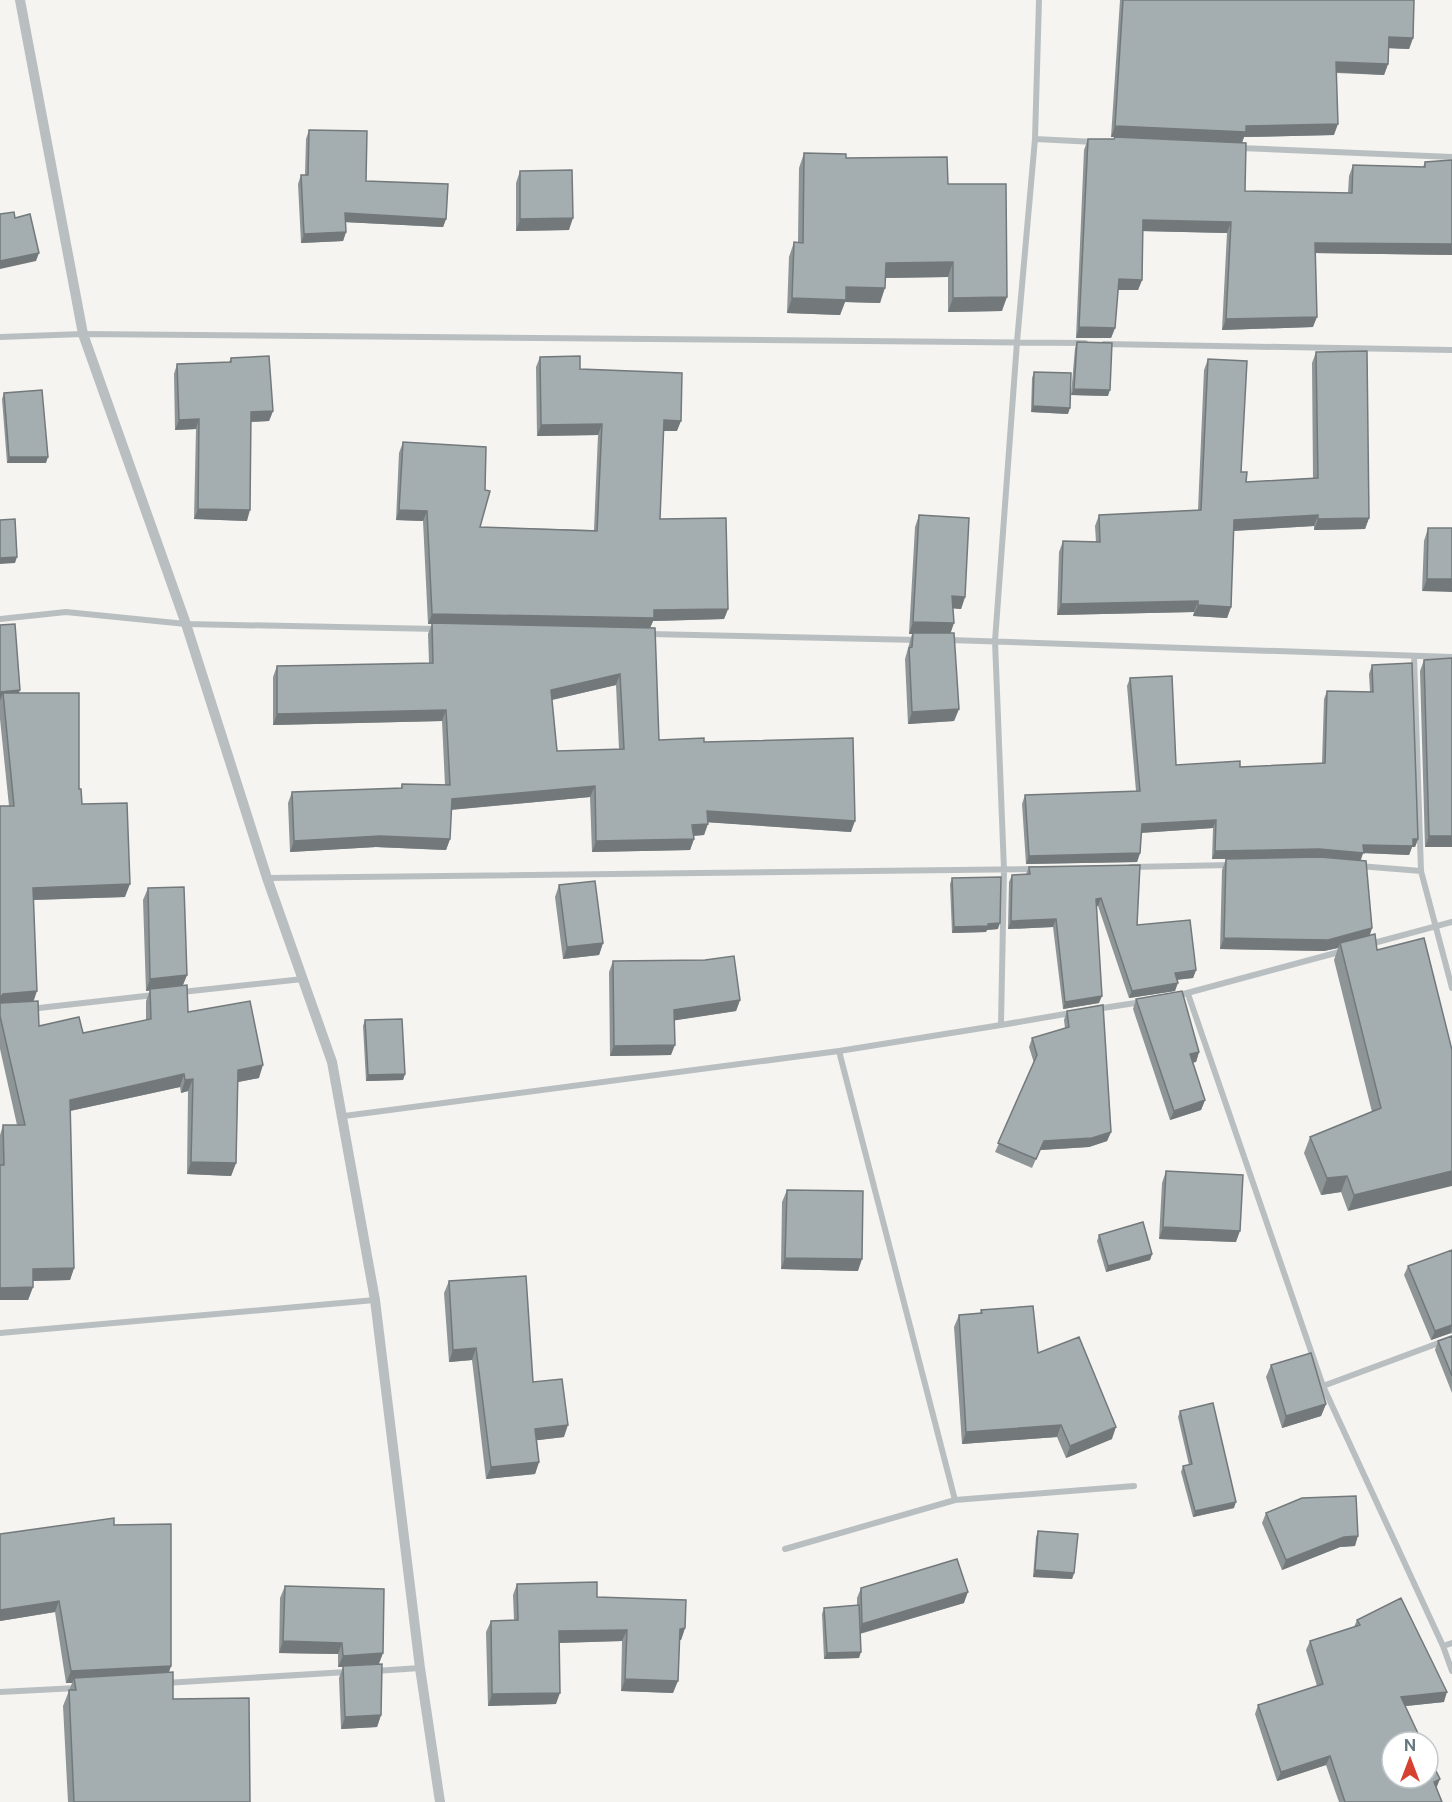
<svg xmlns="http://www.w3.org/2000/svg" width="1452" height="1802" font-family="'Public Sans',sans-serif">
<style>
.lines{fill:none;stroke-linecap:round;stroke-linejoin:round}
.minor{stroke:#b9bfc1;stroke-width:6}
.tertiary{stroke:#b9bfc1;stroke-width:10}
.wall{fill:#8d9597;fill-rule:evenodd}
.shaded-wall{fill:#73797b}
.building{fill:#a4adb0;stroke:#73797b;stroke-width:1.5;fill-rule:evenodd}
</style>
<rect width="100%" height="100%" fill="#f5f4f1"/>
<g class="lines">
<!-- minor -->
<path class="minor" d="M1039,0L1035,139L1017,342L995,641L1004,870L1001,1025L1071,1013
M1035,139L1095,142
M1240,148L1452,157
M0,337L83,334L1085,343
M1104,344L1452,350
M0,619L66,612L186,624L438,629
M649,634L918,640
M949,640L1452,657
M1359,866L1421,871L1414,656
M1131,867L1232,865
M1421,871L1452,988
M267,878L1034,869
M1370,944L1452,922
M182,992L303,979
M1188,994L1323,1386L1443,1646
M1176,996L1343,951
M30,1009L154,995
M1096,1009L1142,1002
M839,1051L955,1500L1134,1486
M344,1116L839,1051L1001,1025
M0,1333L375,1300
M1323,1386L1452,1338
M785,1549L955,1500
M1452,1643L1443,1646L1452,1671
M375,1671L420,1668
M165,1683L347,1672
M0,1692L77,1688"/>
<!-- tertiary -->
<path class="tertiary" d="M20,0L83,334L186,624L267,878L332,1062L375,1300L420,1668L440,1802"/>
</g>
<!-- wall -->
<path class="wall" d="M1120,0H1414L1413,38L1409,49L1389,48L1388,64L1384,75L1336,73L1334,135L1244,137L1242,142L1245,191L1348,193L1349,176L1353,165L1423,167L1425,162L1452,160V255L1316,253L1313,327L1222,330L1227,233L1143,231L1142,280L1138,290H1118L1115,328L1111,338H1076L1084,150L1088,139H1114L1115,137H1111Z
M309,130L366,181L446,219L443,227L346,222V232L343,241L301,243L298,184L301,175H305L306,139Z
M804,153L846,158L948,184L1002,311L948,312V277L886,278L880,303L845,302L840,315L787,313L789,257L794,242H798L799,168Z
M520,171L569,230L516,231V183Z
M1077,342L1108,396L1071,395L1075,348Z
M1316,352L1369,518L1365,529L1314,530V526L1234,531L1231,607L1227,618L1193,616L1194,612L1057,615L1059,552L1063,541L1096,542L1095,526L1099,515L1198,510L1204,370L1208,359L1241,472L1246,482L1313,478L1312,363Z
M540,357L580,369L677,431H663L660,519L728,609L724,619L653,621L650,628L659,740L704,742L851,832L708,822L704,835L694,836V839L690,850L592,852L590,797L451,810L450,839L446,850L376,847L290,852L288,803L292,792L401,788L402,784L445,785L442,721L273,725V677L277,666L429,663L428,634L432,624H428L423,521L396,520L399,453L403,442L480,527L594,530L598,435L537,436L536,367ZM616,685L619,749L557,751L552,700Z
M231,358L273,411L269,421L251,422L247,521L194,519L196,429L175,430L174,374L177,364L229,362Z
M1034,372L1068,414L1031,412L1032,378Z
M4,393L46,463H7L2,399Z
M919,515L965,597L961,609L953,608L950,633L959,709L954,721L908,724L905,659L912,634H909L915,527Z
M1428,528H1452L1422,591L1424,541Z
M0,625L19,693L79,789L82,804L125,897L34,900L33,1001L39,1026L83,1033L146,1020V1001L150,990L146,991L143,900L148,888L187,975L183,985L188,1012L259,1078L238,1082L236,1163L231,1176L187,1174L188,1091L181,1093L180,1087L70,1111L74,1268L70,1280L33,1281V1287L28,1300H0V1135L3,1125H17L0,1049V806H9L0,719Z
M1424,660L1452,847H1425L1420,671Z
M1372,665L1418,839L1415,847H1412L1409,855L1363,853L1361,860L1372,928L1370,935L1377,950L1452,1050L1348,1211L1341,1192L1321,1195L1304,1153L1310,1137L1372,1112L1334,960L1338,948L1324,951L1220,949L1222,870L1226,859L1262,858L1212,859L1213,828L1141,833L1140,853L1137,862L1026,864L1022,804L1025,795L1136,791L1127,686L1130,678L1176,765L1240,767L1322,763L1324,699L1327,691L1370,692L1369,674Z
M1140,865L1137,925L1196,970L1193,978L1177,980L1175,991L1129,998L1098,906H1096L1099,1003L1063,1009L1053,927L1008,929L1009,882L1012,875L1026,874L1029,867Z
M952,878L998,929L987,930L986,932L952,933L950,884Z
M559,885L603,943L599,955L563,959L555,897Z
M613,961L740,1000L736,1011L675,1020L671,1055L610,1056L609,972Z
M1136,999L1199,1052L1196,1062H1193L1205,1100L1201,1110L1170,1120L1133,1009Z
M1067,1011L1111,1132L1107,1141L1089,1147L1040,1150L1032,1168L995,1152L1034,1063L1029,1047L1032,1038L1065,1028L1064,1020Z
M365,1020L405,1074L403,1080L366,1081L363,1026Z
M1166,1171L1236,1242L1159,1239L1162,1183Z
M787,1190L858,1271L781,1269L782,1202Z
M1099,1235L1152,1254L1150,1260L1106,1272L1097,1241Z
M1452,1250V1334L1451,1333L1431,1340L1404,1275L1408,1266Z
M449,1281L533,1382L564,1437L537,1440L539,1462L535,1474L486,1479L472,1360L449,1362L444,1293Z
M981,1310L1038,1353L1112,1439L1066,1458L1057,1437L962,1444L954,1327L959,1315L980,1313Z
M1452,1336V1393L1435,1350L1438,1341Z
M1271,1365L1326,1404L1321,1416L1282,1428L1266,1377Z
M1180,1411L1234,1508L1193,1517L1181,1472L1183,1466L1189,1465L1178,1417Z
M1266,1513L1355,1546L1340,1547L1282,1570L1262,1523Z
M114,1525L171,1666L169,1672L173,1699L250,1802H68L63,1706L72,1683H66L55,1612L0,1621V1534Z
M1038,1531L1074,1573L1072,1579L1033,1577L1036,1537Z
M517,1584L597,1597L685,1628L681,1640H680L673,1693L621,1691L622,1641L559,1643L556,1704L488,1706L486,1632L491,1621L514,1620L513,1595Z
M285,1586L383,1653L379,1664L381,1715L377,1727L341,1729L339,1678L343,1667H338V1654L279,1653L280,1598Z
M861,1588L964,1603L860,1634L859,1658L824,1659L822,1614L824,1608L857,1605V1598Z
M1357,1620L1444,1702L1405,1706L1442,1802H1339L1326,1765L1277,1781L1255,1714L1258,1705L1317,1686L1306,1650L1310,1641L1354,1627Z"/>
<!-- shaded-wall -->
<path class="shaded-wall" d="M1389,37L1413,38L1409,49L1385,48Z
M1336,62L1388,64L1384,75L1332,72Z
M1338,124L1334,135L1244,137L1242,143L1111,137L1115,126H1246Z
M345,213L446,219L443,227L342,222Z
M573,218L569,230L516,231L520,219Z
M1143,220L1231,222L1227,233L1139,231Z
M346,232L343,241L301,243L304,234Z
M1315,243L1452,244V255L1312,253Z
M39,253L36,261L0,269V261Z
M953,262L948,277L881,278L886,263Z
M1119,279L1142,280L1138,290H1115Z
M846,287L885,288L880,303L845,302L840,315L787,313L792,298Z
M1007,297L1002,311L948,312L953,298Z
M1317,317L1313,327L1222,330L1226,319Z
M1079,327L1115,328L1111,338H1076Z
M1074,389L1110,390L1108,396L1071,395Z
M1033,406L1070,408L1068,414L1031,412Z
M273,411L269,421L248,422L251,412Z
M199,419L196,429L175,430L179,420Z
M664,420L681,421L677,431H660Z
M602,424L598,435L537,436L541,425Z
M9,457H48L46,463H7Z
M198,509L250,510L247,521L194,519Z
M399,510L427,511L423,521L396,520Z
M1318,515L1314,526L1230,531L1234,520Z
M1369,518L1365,529L1314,530L1318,519Z
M17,557L15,563L0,564V558Z
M1427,579H1452V592L1422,591Z
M952,596L965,597L961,609L948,608Z
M1198,601L1194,612L1057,615L1061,604Z
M1198,605L1231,607L1227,618L1193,616Z
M728,609L724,619L653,621L650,628L428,624L432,614Z
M913,622L954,623L950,635L909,634Z
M620,674L616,685L547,701L551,690Z
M20,690L15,703L3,693L0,701V692Z
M959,709L954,721L908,724L912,712Z
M446,710L442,721L273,725L277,714Z
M595,786L590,797L447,810L452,799Z
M707,811L855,821L851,832L703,822Z
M1216,820L1213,828L1138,833L1142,824Z
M708,824L704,835L688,836L692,825Z
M380,836L450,839L446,850L376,847L290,852L294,841Z
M1429,836H1452V847H1425Z
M694,839L690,850L592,852L596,841Z
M1413,839H1418L1415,847H1412L1409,855L1363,853L1360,861L1316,858L1212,859L1215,851L1363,845Z
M1140,853L1137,862L1026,864L1029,856Z
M130,884L125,897L29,900L33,888Z
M1101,898L1098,906L1093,907L1096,899Z
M1056,919L1053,927L1008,929L1011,921Z
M1000,923L998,929L987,930L986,932L952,933L954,927Z
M1372,928L1368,939L1340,943L1338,948L1324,951L1220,949L1224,938Z
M603,943L599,955L563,959L567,947Z
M1196,970L1193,978L1172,980L1175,973Z
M187,975L182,987L146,991L150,979Z
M1178,983L1175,991L1129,998L1132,991Z
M37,991L33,1003L0,1007V998L3,994Z
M1102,996L1099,1003L1063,1009L1065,1002Z
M740,1000L736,1011L671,1021L674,1010Z
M675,1045L671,1055L610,1056L614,1046Z
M1199,1052L1196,1062L1187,1064L1190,1054Z
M263,1065L259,1078L233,1083L238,1070Z
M184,1074L180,1087L65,1112L70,1100Z
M405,1074L403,1080L366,1081L368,1075Z
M193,1079L188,1091L181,1093L185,1080Z
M1205,1100L1201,1110L1170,1120L1174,1111Z
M1111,1132L1107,1141L1089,1147L1040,1150L1032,1168L1044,1141Z
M191,1162L236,1163L231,1176L187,1174Z
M1452,1171V1186L1348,1211L1354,1195Z
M1347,1176L1341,1192L1321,1195L1327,1178Z
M1163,1227L1240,1231L1236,1242L1159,1239Z
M1152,1254L1150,1260L1106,1272L1108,1266Z
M785,1258L862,1259L858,1271L781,1269Z
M74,1268L70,1280L28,1281L33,1269Z
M33,1287L28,1300H0V1288Z
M1452,1325L1451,1333L1431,1340L1435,1331Z
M476,1348L472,1360L449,1362L453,1350Z
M1326,1404L1321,1416L1282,1428L1286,1416Z
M568,1425L564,1437L531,1441L535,1429Z
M1061,1425L1057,1437L962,1444L966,1432Z
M1116,1427L1112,1439L1066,1458L1070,1446Z
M539,1462L535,1474L486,1479L491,1467Z
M1236,1502L1234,1508L1193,1517L1195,1511Z
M1358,1536L1355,1546L1340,1547L1282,1570L1286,1560L1344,1537Z
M1035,1570L1074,1573L1072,1579L1033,1577Z
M968,1592L964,1603L858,1634L862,1624Z
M59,1601L55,1612L0,1621V1610Z
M685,1628L681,1640H676L680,1629Z
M627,1630L622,1641L554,1643L559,1631Z
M283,1641L342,1643L338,1654L279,1653Z
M861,1652L859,1658L824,1659L827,1653Z
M383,1653L378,1665L338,1667L343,1656Z
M171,1666L167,1677L74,1678L72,1683H66L71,1671Z
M625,1679L678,1681L673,1693L621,1691Z
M1447,1692L1444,1702L1397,1707L1401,1697Z
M560,1693L556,1704L488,1706L492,1694Z
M381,1715L377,1727L341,1729L345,1717Z
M1330,1756L1326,1765L1277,1781L1281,1772Z
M1440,1779L1436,1789L1434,1782Z"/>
<!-- building -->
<path class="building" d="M1123,0H1414L1413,38L1389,37L1388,64L1336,62L1338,124L1246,126V132L1115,126Z
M309,130L367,131L366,181L448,184L446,219L345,213L346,232L304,234L301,175H308Z
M1115,137L1246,143L1245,191L1352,193L1353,165L1425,167V162L1452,160V244L1315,243L1317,317L1226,319L1231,222L1143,220L1142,280L1119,279L1115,328L1079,327L1088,139H1114Z
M804,153L846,154V158L947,157L948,184H1006L1007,297L953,298V262L886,263L885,288L846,287V300L792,298L794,242L803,243Z
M572,170L573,218L520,219V171Z
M14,212L15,218L30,214L39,253L0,261V214Z
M1077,342L1112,343L1110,390L1074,389Z
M1367,351L1369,518L1318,519V515L1234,520L1231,607L1198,605V601L1061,604L1063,541L1100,542L1099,515L1201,510L1208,359L1247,361L1241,472H1247L1246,482L1318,478L1316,352Z
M269,356L273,411L251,412L250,510L198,509L199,419L179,420L177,364L231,362V358Z
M580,356V369L682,373L681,421L664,420L660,519L726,518L728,609L654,610V618L432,614L427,511L399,510L403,442L486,447L485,490L490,491L480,527L597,531L602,424L541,425L540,357Z
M1034,372L1071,373L1070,408L1033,406Z
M42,390L48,457H9L4,393Z
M919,515L969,518L965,597L952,596L954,623L913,622Z
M15,519L17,557L0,558V520Z
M1428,528H1452V579H1427Z
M432,623L655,628L659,740L704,738V742L853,738L855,821L707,811L708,824L692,825L694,839L596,841L595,786L452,799L450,839L380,836L294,841L292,792L402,788V784L450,785L446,710L277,714V666L433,663ZM620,674L624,749L557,751L551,690Z
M15,624L20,690L0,692V625Z
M913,633H954L959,709L912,712L909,648L912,647Z
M1452,658V836H1429L1424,660Z
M1412,663L1418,839H1413V846L1363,845L1364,853L1319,849L1215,851L1216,820L1142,824L1140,853L1029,856L1025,795L1140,791L1130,678L1172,676L1176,765L1240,761V767L1325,763L1327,691L1373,692L1372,665Z
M3,693H79V789H81L82,804L127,803L130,884L33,888L37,991L3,994L0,998V806H14Z
M1320,857L1366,861L1372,928L1328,940L1224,938L1226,859Z
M1140,865L1137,925L1190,920L1196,970L1175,973L1178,983L1132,991L1101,898L1096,899L1102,996L1065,1002L1056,919L1011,921L1012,875L1030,874L1029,867Z
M1001,877L1000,923L988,924V926L954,927L952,878Z
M595,881L603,943L567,947L559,885Z
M184,887L187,975L150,979L148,888Z
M1375,934L1377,950L1424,938L1452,1050V1171L1354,1195L1347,1176L1327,1178L1310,1137L1381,1108L1340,943Z
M734,956L740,1000L674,1010L675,1045L614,1046L613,961L705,960Z
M187,985L188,1012L250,1001L263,1065L238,1070L236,1163L191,1162L193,1079L185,1080L184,1074L70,1100L74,1268L33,1269V1287L0,1288V1165H4L3,1125H25L0,1016V1000L1,1003L38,1001L39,1026L79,1017L83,1033L151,1019L150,989Z
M1182,991L1199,1052L1190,1054L1205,1100L1174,1111L1136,999Z
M1103,1005L1111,1132L1092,1138L1044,1141L1036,1159L998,1143L1037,1055L1032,1038L1069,1027L1067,1011Z
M402,1019L405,1074L368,1075L365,1020Z
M1166,1171L1243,1175L1240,1231L1163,1227Z
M787,1190L863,1191L862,1259L785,1258Z
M1143,1222L1152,1254L1108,1266L1099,1235Z
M1452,1250V1325L1435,1331L1408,1266Z
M526,1276L533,1382L562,1379L568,1425L535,1429L539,1462L491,1467L476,1348L453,1350L449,1281Z
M1033,1306L1038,1353L1079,1337L1116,1427L1070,1446L1061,1425L966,1432L959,1315L982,1313L981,1310Z
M1452,1336V1376L1438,1341Z
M1311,1353L1326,1404L1286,1416L1271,1365Z
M1213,1403L1236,1502L1195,1511L1183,1466L1192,1464L1180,1411Z
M1356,1496L1358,1536L1344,1537L1286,1560L1266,1513L1302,1498Z
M114,1518V1525L171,1524V1666L71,1671L59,1601L0,1610V1534Z
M1038,1531L1078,1534L1074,1573L1035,1570Z
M957,1559L968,1592L862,1624L861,1588Z
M597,1582V1597L686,1600L685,1628L680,1629L678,1681L625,1679L627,1630L559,1631L560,1693L492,1694L491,1621L518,1620L517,1584Z
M285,1586L384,1589L383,1653L343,1656L342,1643L283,1641Z
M1401,1598L1447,1692L1401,1697L1422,1742H1392V1778H1428V1755L1440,1779L1434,1782L1442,1802H1345L1330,1756L1281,1772L1258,1705L1323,1684L1310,1641L1360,1625L1357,1620Z
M859,1605L861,1652L827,1653L824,1608Z
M382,1664L381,1715L345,1717L343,1666Z
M173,1672V1699L249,1698L250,1802H74L69,1690H76L74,1678Z"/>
<!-- north arrow -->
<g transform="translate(1410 1760)"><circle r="28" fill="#ffffff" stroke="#c2c9cc" stroke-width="1.5"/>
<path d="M0-4.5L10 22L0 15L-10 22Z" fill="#d64130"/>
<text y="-9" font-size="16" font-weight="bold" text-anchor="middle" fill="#667880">N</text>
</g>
</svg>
